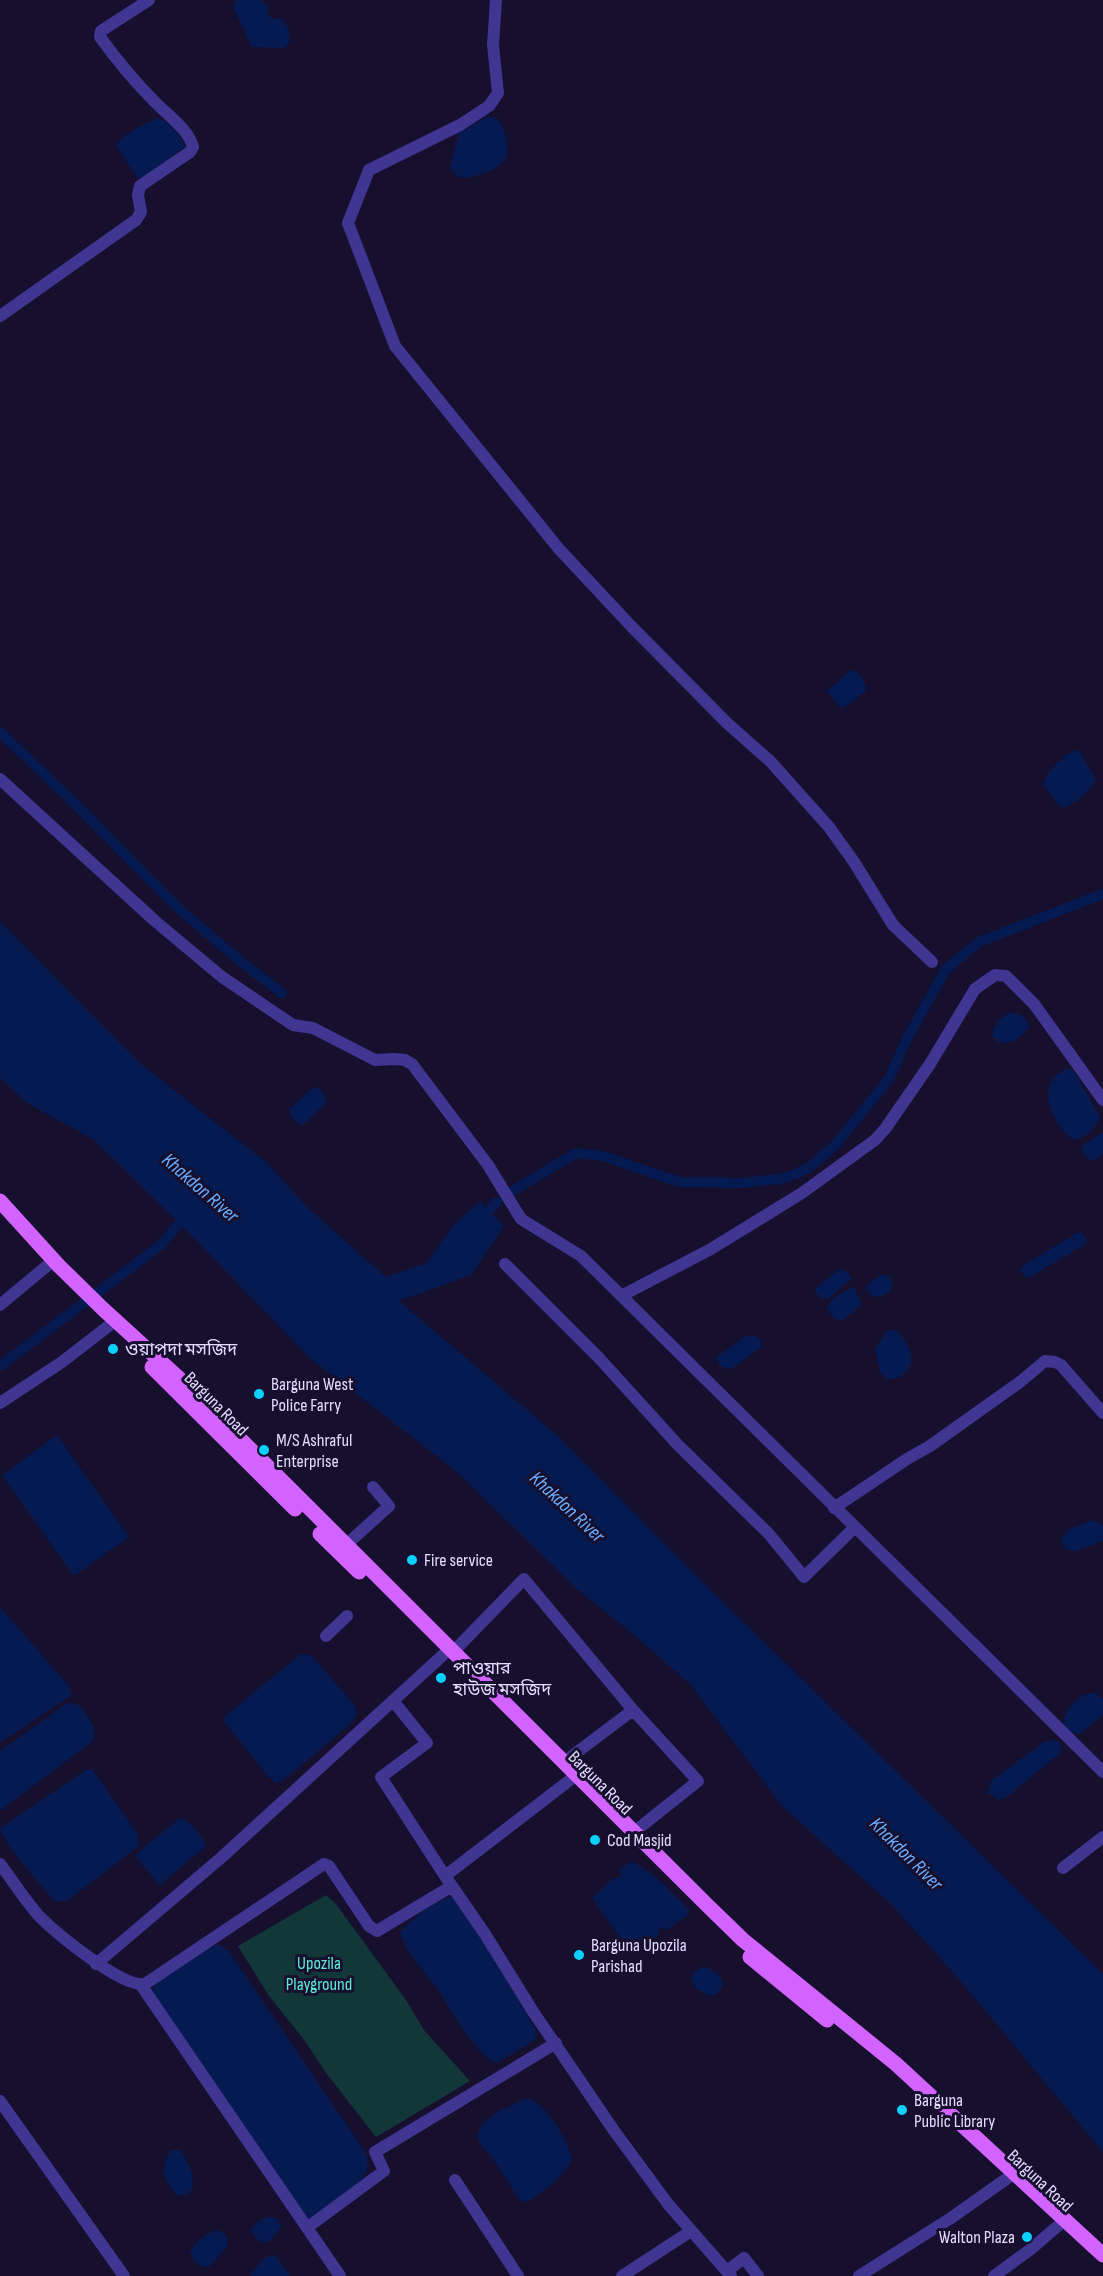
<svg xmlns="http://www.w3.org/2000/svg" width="1103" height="2276" font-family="'Sofia Sans Condensed','Noto Sans Bengali',sans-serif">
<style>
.green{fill:#113739}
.water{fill:#051a51}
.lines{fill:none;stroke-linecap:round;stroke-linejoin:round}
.canal{stroke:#051a51;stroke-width:10}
.minor{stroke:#413592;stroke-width:12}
.major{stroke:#d263ff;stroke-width:15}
.poi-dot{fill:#08d1ff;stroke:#170f2e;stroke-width:2}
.labels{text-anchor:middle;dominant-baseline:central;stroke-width:6;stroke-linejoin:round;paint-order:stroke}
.poi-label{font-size:18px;fill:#e3dcff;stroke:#170f2e;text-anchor:start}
.street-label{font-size:18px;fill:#e3dcff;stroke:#170f2e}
.park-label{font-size:18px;fill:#5becd4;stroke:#170f2e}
.water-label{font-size:20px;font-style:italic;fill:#6aadff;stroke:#170f2e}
</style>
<rect width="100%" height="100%" fill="#170f2e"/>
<!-- green -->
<path class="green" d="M326,1895L336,1904L406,2000L424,2030L470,2081L376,2137L326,2073L305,2041L269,1996L238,1946Z"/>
<!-- water -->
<path class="water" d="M236,0H261L267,4L269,16L275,19H281C289,26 290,32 290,42L285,48L252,47L233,7Z
M488,116C493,117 497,118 500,122C505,129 510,151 506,158C501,169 471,180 460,177C456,175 453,171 450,167L459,133Z
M157,118C171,121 181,135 185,147L141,179L136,176L116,146C124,133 143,124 157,118Z
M851,670C861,672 866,682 866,691L842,709L827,691Z
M1076,750L1080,752L1096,780C1090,791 1073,806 1061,808L1043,785C1046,771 1063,756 1076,750Z
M0,922L142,1065L266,1162L309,1209L386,1277L427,1263L453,1225L480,1201L504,1226L471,1275L399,1301L559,1437L714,1593L1103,1974V2152L964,1985L893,1906L783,1807L690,1684L633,1634L578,1590L456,1471L311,1359L193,1237L94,1140L26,1102L0,1078Z
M1014,1012L1024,1017L1029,1027C1021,1039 1013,1043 999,1043L992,1036C995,1023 1001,1015 1014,1012Z
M1066,1069H1072L1075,1073L1100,1117C1097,1128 1085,1138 1075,1140C1058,1131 1045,1105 1049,1086C1051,1078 1060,1072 1066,1069Z
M314,1087L322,1090L327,1102L302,1126C295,1122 290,1117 289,1109Z
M1103,1132V1154L1094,1160H1089L1082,1152L1083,1145Z
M1080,1232L1087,1239L1085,1244L1031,1277L1027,1278L1020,1270L1024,1265L1075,1234Z
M844,1270L851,1276V1279L828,1299L820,1298L815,1291L816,1288L837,1271Z
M885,1275L890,1277L893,1283L890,1291L881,1297L873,1296L866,1290V1286L879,1276Z
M852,1287L855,1289L862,1305L843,1320L834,1319L827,1307L835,1297Z
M894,1329C915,1345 921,1375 888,1380L880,1372L875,1349L886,1332Z
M746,1336H755L761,1340L762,1346L733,1368L728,1369L720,1366L716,1357Z
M57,1435L129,1537L74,1576L2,1475Z
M1092,1520L1103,1525V1541L1073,1552L1064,1547L1061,1538L1069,1529Z
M0,1607L69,1686L72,1695L0,1743Z
M301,1654L308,1655L314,1658L355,1706L357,1713L353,1722L285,1779L276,1783L268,1776L224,1721V1717Z
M1095,1692L1103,1699V1715L1080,1734L1070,1732L1063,1724C1067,1706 1076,1696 1095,1692Z
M71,1703L79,1705C87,1716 98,1726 93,1741L0,1811V1751L66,1704Z
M1057,1740L1062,1747L1059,1754L1007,1797L999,1800L988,1793L991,1781L1045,1741Z
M92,1769L137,1833L139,1846L67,1901H54C42,1885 3,1845 0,1828L86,1770Z
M180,1818C190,1821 203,1836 206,1846L160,1885L135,1857L136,1854Z
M630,1862C647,1864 676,1898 689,1910V1914L667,1930L660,1927L658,1936L633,1950L624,1943L592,1898L611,1880L621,1876L619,1870Z
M449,1897H453L474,1925L536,2030L535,2040L497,2063C476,2057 449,2006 436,1987C423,1970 407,1954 400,1933C410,1919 433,1903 449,1897Z
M218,1944L228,1950L367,2155C375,2184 327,2208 307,2220L153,1997L152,1989C168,1970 195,1953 218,1944Z
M702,1967C712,1968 716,1972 722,1979V1987L717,1994L709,1996L696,1988L691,1979L694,1972Z
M526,2098C545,2101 568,2140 572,2158C567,2173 540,2197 525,2202L519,2199C509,2185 501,2169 491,2156C487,2151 481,2147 479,2142C470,2120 511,2106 526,2098Z
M172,2150H179C189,2160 199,2182 188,2195H177C164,2182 158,2165 172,2150Z
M272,2217L277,2219L281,2227L269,2242C259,2243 256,2239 251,2231C256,2221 261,2218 272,2217Z
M219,2230L227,2236V2247L208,2268C198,2266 194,2261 190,2252C197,2241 206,2232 219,2230Z
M275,2255L290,2276H249L265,2257Z"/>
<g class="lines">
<!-- canal -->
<path class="canal" d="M0,732L72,801L176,906L241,962L282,993
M511,1192L576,1153L603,1156L679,1182L741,1183L780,1179L796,1174L810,1167L837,1143L889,1079L907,1039L946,969L979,942L1103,894
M479,1221L497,1202
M0,1366L161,1245L187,1213"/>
<!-- minor -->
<path class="minor" d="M496,0L493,45L498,93L489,106L460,125L369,170L348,223L395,346L559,549L632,627L727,723L770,761L829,827L854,862L893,925L932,962
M0,316L136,220L141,212L138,195L140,186L190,152L193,147C188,128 167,115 154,101C134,81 116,59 100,37L101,31L149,0
M0,779L155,921L222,977L293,1025L313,1028L375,1060L395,1059L405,1060L412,1064L488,1165L521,1219L581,1256L1103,1772
M505,1264L599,1358L678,1445L769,1534L804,1577L854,1528
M621,1296L711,1249L802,1193L875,1140L885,1129L930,1064L975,989L995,975L1006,976L1034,1004L1103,1100
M0,1305L54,1260
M0,1403L62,1362L115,1321
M834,1508L907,1459L930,1446L1020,1382L1045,1361L1055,1362L1061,1365L1103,1413
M346,1545L389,1506L373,1487
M326,1636L347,1616
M453,1652L524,1579L633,1710L564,1762
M394,1702L427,1743L381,1777L445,1876
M633,1710L698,1781L634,1832
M570,1780L445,1876L485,1934L532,2010L615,2132L668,2204L731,2276
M0,1864C13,1881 25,1900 39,1916C56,1933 122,1988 145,1984L324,1864L329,1866L369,1926L377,1931L452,1886
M1063,1868L1103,1837
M96,1964L222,1857L443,1655
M141,1985L340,2276
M0,2101L124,2276
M455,2180L518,2276
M308,2227L384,2171L375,2152L556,2043
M727,2271L744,2258L758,2276
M622,2276L691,2231
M859,2276L951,2218L1009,2177
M994,2276L1031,2249L1059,2225"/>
<!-- major -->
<path class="major" d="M0,1201L59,1266L103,1309L182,1381L707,1905L743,1940L896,2064L1103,2255
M152,1367L295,1509
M320,1534L359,1572
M750,1957L827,2020"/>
</g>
<!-- markers -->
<g class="poi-dot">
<circle cx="113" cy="1349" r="6"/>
<circle cx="259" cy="1394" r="6"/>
<circle cx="264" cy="1450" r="6"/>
<circle cx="412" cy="1560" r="6"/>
<circle cx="441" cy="1678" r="6"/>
<circle cx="595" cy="1840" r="6"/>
<circle cx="579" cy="1955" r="6"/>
<circle cx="902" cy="2110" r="6"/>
<circle cx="1027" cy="2237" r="6"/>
</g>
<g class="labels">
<!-- poi labels -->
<g class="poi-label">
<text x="125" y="1349">ওয়াপদা মসজিদ</text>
<text x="271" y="1384">Barguna West<tspan x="271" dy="21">Police Farry</tspan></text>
<text x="276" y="1440">M/S Ashraful<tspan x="276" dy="21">Enterprise</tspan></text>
<text x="424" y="1560">Fire service</text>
<text x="453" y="1668">পাওয়ার<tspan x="453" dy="21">হাউজ মসজিদ</tspan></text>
<text x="607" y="1840">Cod Masjid</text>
<text x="591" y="1945">Barguna Upozila<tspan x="591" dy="21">Parishad</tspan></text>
<text x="914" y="2100">Barguna<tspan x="914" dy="21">Public Library</tspan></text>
<text x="1015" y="2237" text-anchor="end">Walton Plaza</text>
</g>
<!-- street labels -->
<g class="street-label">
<text transform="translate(216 1404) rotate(45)">Barguna Road</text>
<text transform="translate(600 1783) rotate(45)">Barguna Road</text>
<text transform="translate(1040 2181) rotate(43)">Barguna Road</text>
</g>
<!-- park labels -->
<g class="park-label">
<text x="319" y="1963">Upozila<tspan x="319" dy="21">Playground</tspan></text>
</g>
<!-- water labels -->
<g class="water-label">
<text transform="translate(200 1188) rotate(41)">Khakdon River</text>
<text transform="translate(567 1507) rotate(43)">Khakdon River</text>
<text transform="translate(906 1854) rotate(45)">Khakdon River</text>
</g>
</g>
</svg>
